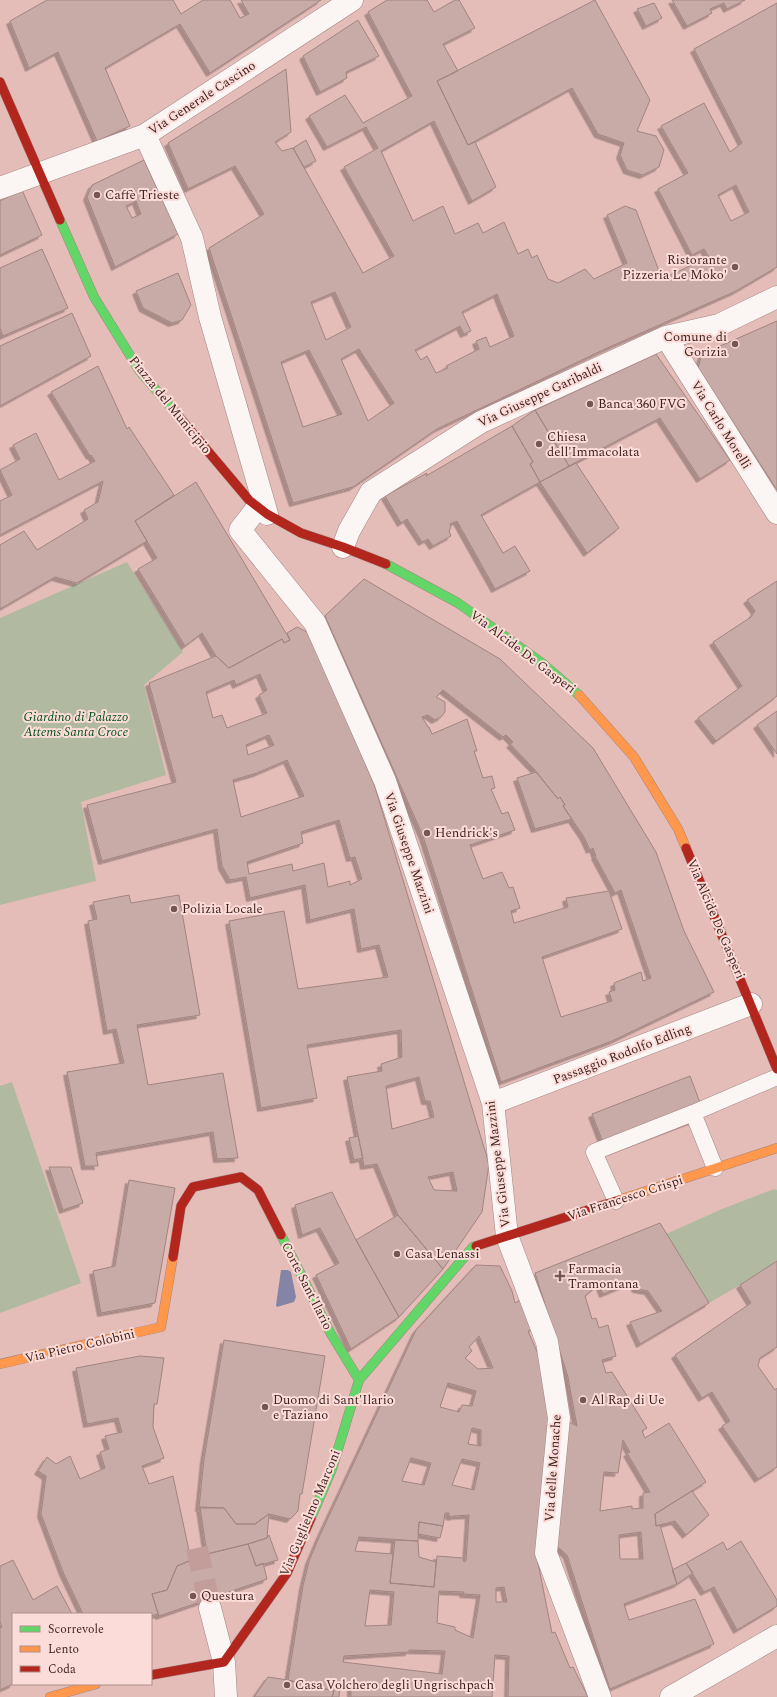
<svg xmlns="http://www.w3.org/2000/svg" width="777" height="1697" font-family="Spectral,serif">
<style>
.green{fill:#b1baa0}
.water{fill:#8485a6}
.building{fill:#c8aaa6;stroke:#a28480;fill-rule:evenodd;filter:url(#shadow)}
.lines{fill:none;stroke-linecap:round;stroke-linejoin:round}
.street-tunnel{stroke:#c39d99;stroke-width:22;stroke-dasharray:22 11;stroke-linecap:butt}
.lane-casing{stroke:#a48581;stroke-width:17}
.street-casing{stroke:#a48581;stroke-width:23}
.fast-casing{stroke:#a48581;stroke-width:10}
.slow-casing{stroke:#a48581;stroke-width:10}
.jam-casing{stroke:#a48581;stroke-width:10}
.lane{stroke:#fbf5f4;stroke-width:16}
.street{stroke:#fbf5f4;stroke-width:22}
.fast{stroke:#63d668;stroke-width:9}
.slow{stroke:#ff974d;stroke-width:9}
.jam{stroke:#b3261e;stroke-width:9}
.poi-dot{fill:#765652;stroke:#fcdcd8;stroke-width:1.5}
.labels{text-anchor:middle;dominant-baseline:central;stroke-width:4;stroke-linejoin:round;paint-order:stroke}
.street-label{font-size:13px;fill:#3b1f1b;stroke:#fcdcd8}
.poi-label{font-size:13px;fill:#3b1f1b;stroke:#fcdcd8;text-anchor:start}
.park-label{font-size:13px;font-style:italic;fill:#00511b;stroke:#fcdcd8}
</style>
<defs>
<filter id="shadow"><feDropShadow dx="-3.5" dy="3.5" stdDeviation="0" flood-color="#0004"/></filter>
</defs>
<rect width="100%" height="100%" fill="#e5bdb8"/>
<!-- green -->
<path class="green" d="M127,562L183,652L144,685L166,775L81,802L96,881L0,905V618Z
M12,1082L81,1283L0,1313V1086Z
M774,1189L777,1190V1261L740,1285L709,1303L666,1234L722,1209Z"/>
<!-- water -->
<path class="water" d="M281,1270H288L291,1272L296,1297L294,1302L277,1307L276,1305Z"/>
<!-- building -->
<path class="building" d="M47,0H173L181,14L203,0H230L240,18L249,14L241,0H321L210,73L180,24L105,68L130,126L97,141L58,52L29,68L10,21Z
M387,0H427L434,12L455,0H459L475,28L443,44L458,71L437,81L468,145L475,142L496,187L472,201L434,121L381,151L413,221L443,206L455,234L478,223L483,233L504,222L518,254L528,249L532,258L537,255L548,279L558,283L585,269L594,279L627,263L607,215L625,206L636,210L662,279L709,257L704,249L692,255L658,189L688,173L661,126L704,103L730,152L742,143L694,49L777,3V267L736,291L605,349L437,429L353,487L293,503L209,248L264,214L235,166L188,189L168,143L286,69L291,132L275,142L282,151L293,148L363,273L394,256L344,167L378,148L366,127L327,147L309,116L345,95L363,123L412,96L368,12ZM736,185L749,212L731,221L718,195ZM335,292L351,327L326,340L311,302ZM497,294L514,336L490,347L486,337L476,341L479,349L446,366L448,368L436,373L427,356L421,360L415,350L460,326L464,334L471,331L462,312ZM359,349L394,403L368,421L341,359ZM309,350L342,414L303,427L281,362Z
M595,0L650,100L637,131L656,136L664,150L659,167L643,175L627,170L620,155L624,143L598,134L572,88L468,145L437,81Z
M672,0H745L727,9L724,3L710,9L712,13L687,26Z
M654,3L662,18L646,26L637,9Z
M358,20L379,56L346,72L347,78L320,92L303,56Z
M306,140L316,161L304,167L293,148Z
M144,160L178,234L115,267L87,197L92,185ZM136,201L141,214L132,218L126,206Z
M22,190L42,235L0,255V201Z
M42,249L68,308L3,336L0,328V268Z
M178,273L191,305L182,320L172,323L143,308L136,291Z
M72,313L91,356L0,406V346Z
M777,321V490L698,368L702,354Z
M656,354L730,460L700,479L660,418L569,466L535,410Z
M98,366L127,429L129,427L174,495L135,521L147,541L77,583L55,577L0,609V545L24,531L37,550L88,519L84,510L98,502L103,481L0,535V501L12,495L0,470L20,459L13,445L36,433L59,480L95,461L91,455L90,456L51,392Z
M535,410L569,466L540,482L530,464L533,462L512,426Z
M512,426L533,462L530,464L540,482L481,515L503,553L515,546L530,571L495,589L457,521L450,524L451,527L449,531L451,536L433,546L428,539L422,542L407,519L401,523L385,496L427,473L426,476Z
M576,463L619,528L587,553L540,482Z
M196,482L290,640L284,643L282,639L229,668L216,656L202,633L185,646L138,569L157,558L135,521Z
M364,579L500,659L593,748L656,852L684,931L714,992L612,1041L501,1082L423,836L325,616ZM443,690L503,737L506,735L513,742L510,744L535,770L558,799L560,797L565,805L563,806L584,837L590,850L593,848L596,856H595L615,893L621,890L651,978L643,981L641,972L614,983L615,990L609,992L612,1001L561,1017L542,957L622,929L609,891L566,898L568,907L514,923L511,911L520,908L513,887L509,888L502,872L483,879L470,845L515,830L508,812L502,814L491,789L495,788L492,776L483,778L474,751H477L467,719L432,734L429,727H428L422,717L428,715L435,720L441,717L445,712V702L436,697Z
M777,581V696L716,741L698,718L742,686L713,642L751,617L755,611L747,600Z
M297,627L309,633L374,784L489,1164L482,1212L443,1269L398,1215L377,1164L364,1166L347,1077L382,1071L381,1064L402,1057L401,1030L307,1045L317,1098L261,1108L229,921L284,911L298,989L388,977L379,945L361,949L354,909L310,920L305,885L250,898L246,877L230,880L222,866L217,829L102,861L87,805L176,782L149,683L216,656L229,668L282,639L284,643L290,640L287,633ZM260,674L267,690L259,695L267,713L227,728L222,715L213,718L206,692L234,680L236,685ZM269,735L274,745L248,755L246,745ZM287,760L304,796L241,817L233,780L257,773ZM339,820L350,858L355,857L362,879L350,885V881L328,887L324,863L293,871L292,864L249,874L247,862L303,843L301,832ZM419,1077L425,1101H430L434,1117L392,1129L386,1086ZM453,1172L457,1191L434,1190L428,1177Z
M777,711V754L757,725Z
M536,772L558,799L560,797L565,805L563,806L572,819L535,829L517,778Z
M129,895L131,903L179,895L200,1015L137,1025L148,1085L223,1073L238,1158L217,1159L213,1132L96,1153L98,1166H85L67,1072L124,1063L116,1029L107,1031L88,921L97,919L93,902Z
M690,1076L705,1116L607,1153L592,1114Z
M358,1136L363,1158L354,1160L349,1138Z
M49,1167H71L83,1203L63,1210Z
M129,1180L175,1188L155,1303L101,1313L93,1271L115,1266Z
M332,1192L356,1240L399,1317L351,1349L316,1275L339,1263L320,1228L302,1235L295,1205Z
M398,1215L443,1269L399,1317L356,1240Z
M660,1223L709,1303L640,1344L630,1322L662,1311L648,1291L636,1289L632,1282L603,1294L599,1284L585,1296L592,1319L596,1318L599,1328L608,1325L616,1356L602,1360L606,1373L612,1372L647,1428L642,1431L645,1438L669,1423L706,1482L655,1514L656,1526L660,1525L677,1584L624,1604L629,1620L695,1599L714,1644L610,1689L567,1555L552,1542L567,1421L577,1426L568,1377L535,1273ZM623,1440L630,1452L627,1453L650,1492L643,1493V1508L632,1509V1506L600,1511L604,1472L618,1473ZM641,1532L643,1559H620L619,1535Z
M777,1261V1347L760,1358L758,1366L775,1390L777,1388V1467L758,1479L722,1426L730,1421L712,1392L702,1398L675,1355L751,1303L740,1285Z
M476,1265L500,1266L512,1291L515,1303L520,1300L533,1329L528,1331L542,1363L550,1408L538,1563L552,1633L555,1632L570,1668L573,1667L588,1697H508L509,1656L495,1655L492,1697H351V1685H340L339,1697H332L334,1691L288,1680L303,1586L309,1561L320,1535L416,1330ZM479,1336L493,1368L478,1369L465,1358L472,1351L469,1347ZM448,1383L476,1391L472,1406L462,1405L459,1412L440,1407ZM472,1428L481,1430V1446L468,1444ZM411,1458L431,1463L424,1485L402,1481ZM462,1459L480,1463L474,1490L452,1485ZM445,1513H449V1516L453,1517V1516L469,1515L466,1561L464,1562L463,1558L437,1556L434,1587L390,1583L393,1554L355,1551L359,1537L418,1541L419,1522L443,1526ZM504,1587L507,1602H496V1588ZM370,1590L394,1592L391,1625L365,1626ZM439,1591L464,1592L463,1594L480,1595L473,1638L455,1630V1627L437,1623ZM409,1650L445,1651L442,1674L343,1662L344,1656L409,1652Z
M224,1340L325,1356L302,1494H300L298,1511L290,1519L269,1514L255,1524H236L224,1508H199L204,1459Z
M140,1356L164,1358L157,1404H154L153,1427L164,1458L142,1466L149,1484L173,1476L191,1560L177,1566L167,1590L152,1594L158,1614L151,1616V1614H83L63,1572L41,1514L46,1476L38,1471L47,1457L56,1464L70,1456L80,1479L105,1468L100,1452L109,1449L105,1436L122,1432L118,1418L87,1424L76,1368Z
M692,1491L709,1515L686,1535L675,1521L656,1526L655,1514Z
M200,1507L224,1508L236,1524H255L269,1514L267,1538L248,1544L207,1554Z
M419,1522L443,1526L440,1538L418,1534Z
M269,1535L278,1560L256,1566L248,1544L267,1538Z
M395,1540L418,1541L419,1557L436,1562L434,1587L390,1583Z
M741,1541L777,1600V1606L737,1630L714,1587L704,1592L686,1563L723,1542L727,1550Z
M248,1544L256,1566L263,1563L267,1579L159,1616L152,1594L167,1590L177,1566L207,1554Z
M13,1560L33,1600L57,1586L72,1614H13V1684L0,1690V1628L2,1627L0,1622V1566Z
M686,1563L693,1573L677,1584L672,1570Z
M268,1677L288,1680L334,1691L332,1697H254Z"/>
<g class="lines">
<!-- street-tunnel -->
<path class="street-tunnel" d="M197,1548L210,1608"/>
<!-- lane casing -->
<g class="lane-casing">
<path id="lane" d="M693,1113L777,1077
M616,1201L594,1152L693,1113L715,1168"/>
</g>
<!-- street casing -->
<g class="street-casing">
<path id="street" d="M145,135L192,238L210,317L267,514
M0,188L145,135L352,0
M666,337L777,513
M258,507L240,530L315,623L385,781L493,1103L507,1236L547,1342L559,1418L546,1553L600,1697
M343,547L349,531L371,492L481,422L666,337L719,325L777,297
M493,1103L751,1004
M210,1608L224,1662L226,1697
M671,1697L777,1636"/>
</g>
<!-- fast casing -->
<g class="fast-casing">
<path id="fast" d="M60,220L94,297L139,370L174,411
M386,564L458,603L542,663L579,695
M281,1235L331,1334L359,1380
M311,1518L332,1469L359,1380L473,1247L476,1246"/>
</g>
<!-- slow casing -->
<g class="slow-casing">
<path id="slow" d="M579,695L634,757L678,829L686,848
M619,1200L777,1148
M0,1364L161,1327L173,1257
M50,1697L96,1684"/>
</g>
<!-- jam casing -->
<g class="jam-casing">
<path id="jam" d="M0,82L60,220
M174,411L249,500L267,514L301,533L343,547L386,564
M686,848L777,1069
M476,1246L619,1200
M173,1257L181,1206L193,1187L241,1177L258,1190L281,1235
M151,1675L224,1662L287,1573L311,1518"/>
</g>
<!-- lane -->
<use href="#lane" class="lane"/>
<!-- street -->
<use href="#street" class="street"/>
<!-- fast -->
<use href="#fast" class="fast"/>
<!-- slow -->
<use href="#slow" class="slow"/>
<!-- jam -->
<use href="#jam" class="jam"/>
</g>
<!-- markers -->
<g class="poi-dot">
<circle cx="97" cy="195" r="4"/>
<circle cx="735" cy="267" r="4"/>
<circle cx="735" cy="344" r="4"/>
<circle cx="590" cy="404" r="4"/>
<circle cx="539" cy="444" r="4"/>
<circle cx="427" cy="833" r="4"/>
<circle cx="174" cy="909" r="4"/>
<circle cx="397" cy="1254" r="4"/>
<path d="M558 1270h4v4h4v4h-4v4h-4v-4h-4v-4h4z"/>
<circle cx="583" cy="1400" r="4"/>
<circle cx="265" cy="1407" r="4"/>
<circle cx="193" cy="1596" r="4"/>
<circle cx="287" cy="1685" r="4"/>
</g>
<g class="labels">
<!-- street labels -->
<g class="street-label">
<text transform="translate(202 98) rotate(-33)">Via Generale Cascino</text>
<text transform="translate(540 395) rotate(-25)">Via Giuseppe Garibaldi</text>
<text transform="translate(170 405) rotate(51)">Piazza del Municipio</text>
<text transform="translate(721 425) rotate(58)">Via Carlo Morelli</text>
<text transform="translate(523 652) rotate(37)">Via Alcide De Gasperi</text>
<text transform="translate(409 853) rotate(71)">Via Giuseppe Mazzini</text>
<text transform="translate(716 919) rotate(67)">Via Alcide De Gasperi</text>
<text transform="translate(622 1054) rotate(-21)">Passaggio Rodolfo Edling</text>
<text transform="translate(498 1164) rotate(-97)">Via Giuseppe Mazzini</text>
<text transform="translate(625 1198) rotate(-18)">Via Francesco Crispi</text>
<text transform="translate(307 1286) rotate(63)">Corte Sant'Ilario</text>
<text transform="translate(80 1346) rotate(-13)">Via Pietro Colobini</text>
<text transform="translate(553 1468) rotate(-86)">Via delle Monache</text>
<text transform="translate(310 1513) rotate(-67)">Via Guglielmo Marconi</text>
</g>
<!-- poi labels -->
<g class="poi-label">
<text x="105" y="195">Caffè Trieste</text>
<text x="727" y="260" text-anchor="end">Ristorante<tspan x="727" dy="15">Pizzeria Le Moko'</tspan></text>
<text x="727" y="337" text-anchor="end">Comune di<tspan x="727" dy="15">Gorizia</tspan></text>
<text x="598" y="404">Banca 360 FVG</text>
<text x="547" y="437">Chiesa<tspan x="547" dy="15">dell'Immacolata</tspan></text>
<text x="435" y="833">Hendrick's</text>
<text x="182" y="909">Polizia Locale</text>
<text x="405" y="1254">Casa Lenassi</text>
<text x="568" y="1269">Farmacia<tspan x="568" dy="15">Tramontana</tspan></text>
<text x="273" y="1400">Duomo di Sant'Ilario<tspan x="273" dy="15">e Taziano</tspan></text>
<text x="591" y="1400">Al Rap di Ue</text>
<text x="201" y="1596">Questura</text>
<text x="295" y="1685">Casa Volchero degli Ungrischpach</text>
</g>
<!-- park labels -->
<g class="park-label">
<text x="76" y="717">Giardino di Palazzo<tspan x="76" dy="15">Attems Santa Croce</tspan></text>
</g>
</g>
<!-- legend -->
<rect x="12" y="1613" width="140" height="72" fill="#fcdcd8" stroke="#af908c"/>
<rect x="20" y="1626" width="20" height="6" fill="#63d668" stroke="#af908c"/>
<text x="48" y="1633" font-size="12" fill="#3b1f1b">Scorrevole</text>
<rect x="20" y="1646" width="20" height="6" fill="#ff974d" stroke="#af908c"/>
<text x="48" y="1653" font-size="12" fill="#3b1f1b">Lento</text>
<rect x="20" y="1666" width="20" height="6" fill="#b3261e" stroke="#af908c"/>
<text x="48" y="1673" font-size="12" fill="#3b1f1b">Coda</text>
</svg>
